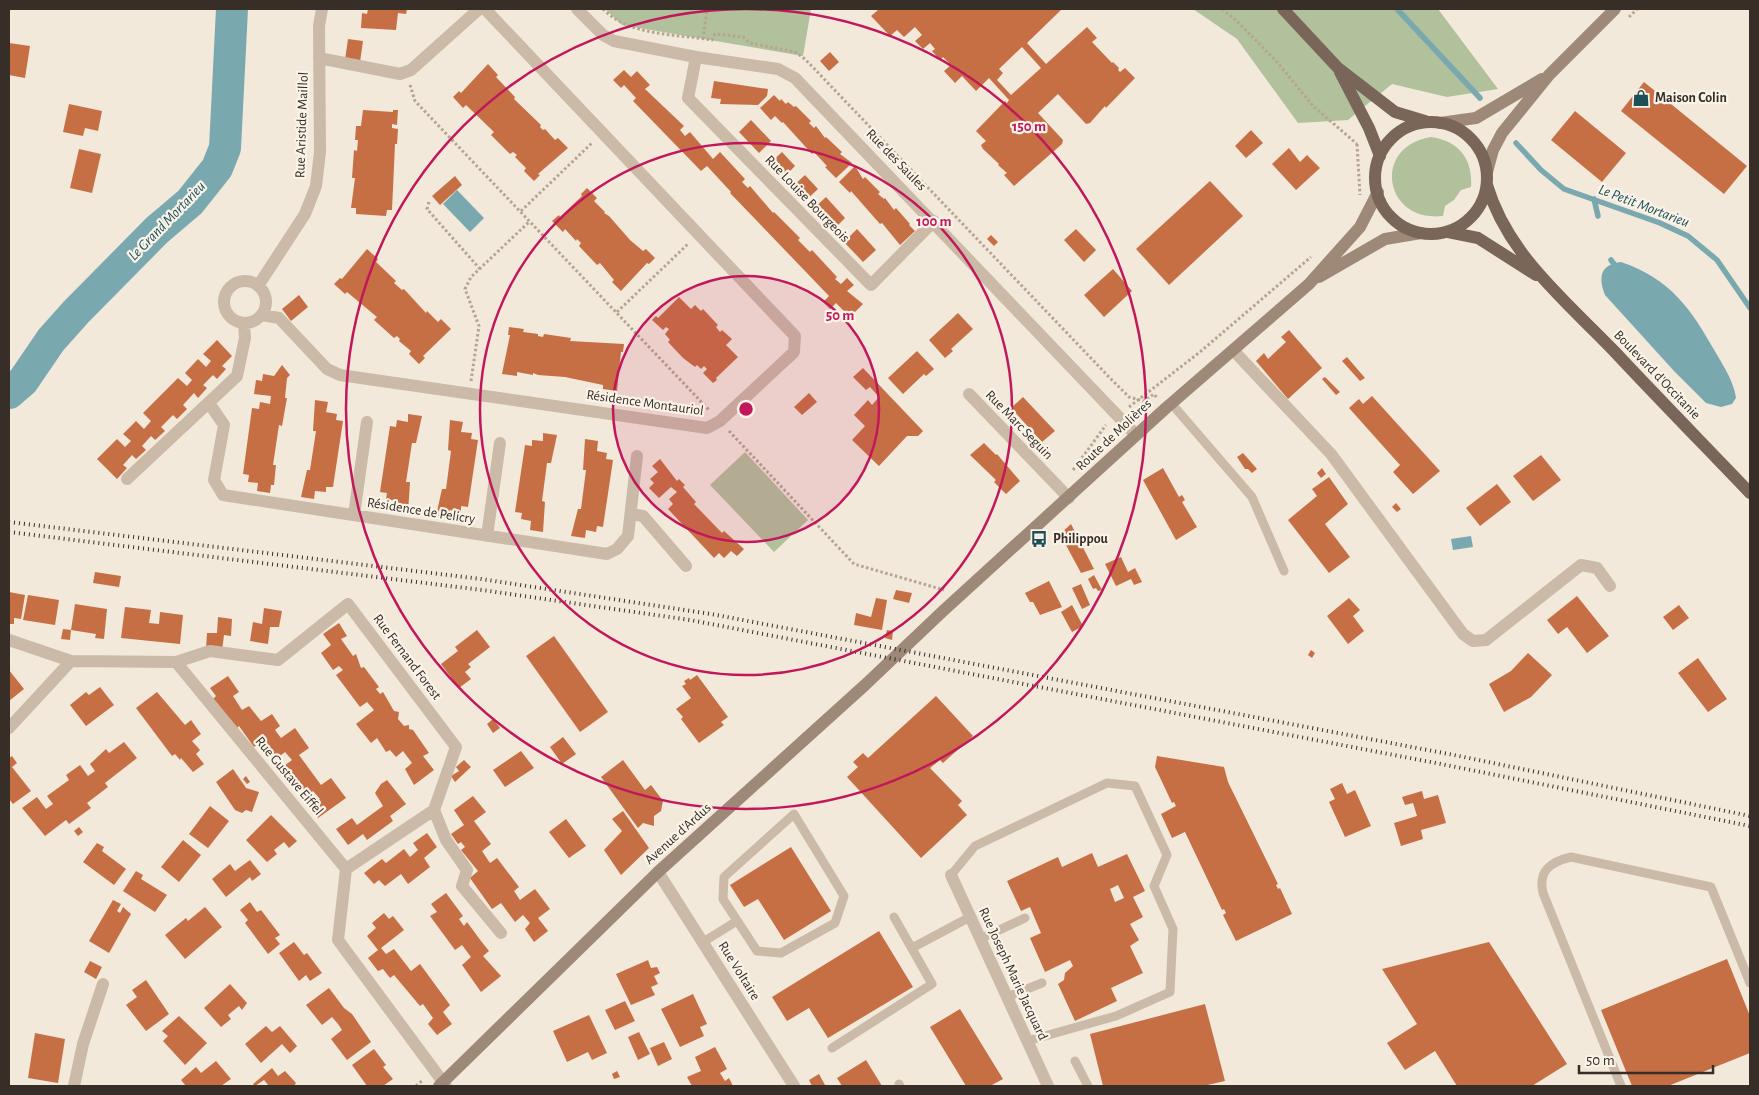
<svg xmlns="http://www.w3.org/2000/svg" width="1759" height="1095" font-family="'Alegreya Sans',sans-serif">
<style>
.green{fill:#b1c19b}
.water{fill:#7aa8af}
.lines{fill:none;stroke-linecap:round;stroke-linejoin:round}
.stream{stroke:#7aa8af;stroke-width:5.5}
.river{stroke:#7aa8af;stroke-width:32}
.building{fill:#c66f45;fill-rule:evenodd}
.path{stroke:#b6a491;stroke-width:3;stroke-dasharray:2.5 2.5;stroke-linecap:butt}
.lane{stroke:#cabaa7;stroke-width:9}
.street{stroke:#cabaa7;stroke-width:12}
.secondary{stroke:#9e8979;stroke-width:12}
.primary{stroke:#796659;stroke-width:12}
.rail{stroke:#372e28;stroke-width:4;stroke-dasharray:1 4;stroke-linecap:butt}
.ring{fill:none;stroke:#c2185b;stroke-width:2.5}
.labels{text-anchor:middle;dominant-baseline:central;stroke-width:4.5;stroke-linejoin:round;paint-order:stroke}
.poi-label{font-size:14px;font-weight:bold;fill:#372e28;stroke:#faf3e8;text-anchor:start}
.street-label{font-size:14px;fill:#372e28;stroke:#faf3e8}
.water-label{font-size:15px;font-style:italic;fill:#1d4f58;stroke:#faf3e8}
.centre{fill:#c2185b;stroke:#faf3e8;stroke-width:2.5}
.ring-label{font-size:15px;text-anchor:middle;font-weight:bold;fill:#c2185b;stroke:#faf3e8;stroke-width:4.5;stroke-linejoin:round;paint-order:stroke}
</style>
<rect width="100%" height="100%" fill="#f2e9db"/>
<!-- green -->
<path class="green" d="M605,9H811L803,56L622,25Z
M1193,9H1438L1498,89L1447,97L1392,84L1348,120L1298,123L1237,39Z
M1431,137C1459,141 1473,159 1471,187L1461,190L1454,200L1445,206L1443,216C1383,223 1372,146 1431,137Z
M745,452L808,520L774,552L710,485Z"/>
<!-- water -->
<path class="water" d="M457,190L484,218L470,232L443,204Z
M1621,262C1671,279 1691,309 1716,353C1724,367 1734,382 1736,398L1732,404L1721,407L1706,403L1674,371L1605,295C1598,278 1600,264 1621,262Z
M1471,536L1473,547L1453,550L1451,539Z"/>
<g class="lines">
<!-- stream -->
<path class="stream" d="M1397,9L1480,98
M1516,143L1541,170L1564,189L1660,223L1688,236L1717,260L1750,308
M1594,199L1598,216
M1611,260L1617,268"/>
<!-- river -->
<path class="river" d="M9,393L23,381L51,340L76,312L157,230L190,202L217,168L225,148L232,9"/>
</g>
<!-- building -->
<path class="building" d="M368,9H407L406,14L398,13L396,30L361,28L362,13L367,14Z
M876,9H1062L1027,43L1046,64L1087,27L1097,38L1092,42L1112,63L1113,62L1119,68L1118,70L1120,72L1125,68L1135,78L1106,108L1105,106L1090,123L1086,124L1058,94L1038,113L1063,140L1062,144L1014,186L1004,175L1007,173L998,165L999,164L983,149L981,145L986,141L976,131L1005,101L1007,103L1009,100L989,78L976,91L962,76L955,83L944,71L951,65L943,57L940,60L932,51L935,49L930,43L923,49L915,41L922,35L915,27L904,37L897,30L890,36L871,16L878,10ZM1022,47L1041,68L1011,95L997,80L1003,73L999,69Z
M348,39L363,41L360,62L345,60Z
M9,43L30,46L25,78L9,75Z
M830,52L839,62L829,71L820,61Z
M488,64L498,75L496,77L515,97L514,99L541,125L540,127L543,130L545,129L555,140L558,138L568,148L538,174L540,175L534,181L524,171L526,168L515,157L517,155L513,152L510,154L491,135L494,132L466,105L463,108L453,97L459,91L461,93Z
M624,70L631,77L637,71L650,85L645,89L684,126L680,130L685,136L690,132L713,159L720,152L745,179L742,182L748,188L750,186L773,213L774,212L800,238L798,240L810,252L812,250L837,277L835,279L841,284L847,278L854,285L847,291L863,304L850,317L836,303L830,309L823,302L829,296L730,193L731,192L707,166L701,171L633,101L636,98L624,85L621,88L613,80Z
M714,81L768,89L767,96L758,105L720,104L721,99L711,98Z
M1644,82L1747,166L1724,194L1621,111Z
M774,95L780,101L781,99L786,104L788,102L794,107L796,106L811,121L809,123L814,128L816,126L825,138L826,137L842,152L840,154L852,163L836,178L825,167L827,166L814,152L812,154L783,122L782,123L775,116L771,120L760,108Z
M69,104L102,111L98,131L85,128L83,136L63,132Z
M363,110L393,112V110H398L397,125L392,124V128L398,129L397,144H395L392,210H387L386,216L356,214V208H351L355,178H352L354,150L357,151L358,140H355L356,126H361Z
M1575,111L1626,153L1602,182L1551,140Z
M751,120L771,141L759,153L739,132Z
M1251,130L1263,143L1246,158L1235,146Z
M1289,148L1300,162L1307,155L1320,168L1296,190L1272,164Z
M79,149L101,154L92,193L70,188Z
M782,152L795,166L783,178L769,164Z
M855,166L863,179L865,177L880,192L878,194L884,199L885,198L894,210L896,208L910,224L909,225L915,231L900,245L882,223L880,224L851,191L850,193L839,182Z
M805,175L818,189L805,201L792,187Z
M455,176L462,185L440,205L432,196Z
M1210,181L1243,216L1169,285L1136,249Z
M587,188L597,198L594,201L605,212L604,213L609,216L630,240L643,251L646,249L655,258L649,264L647,263L621,291L612,282L614,280L600,263L597,265L579,246L581,243L577,239L576,241L565,229L563,232L552,221L559,215L560,217L582,196L581,194Z
M826,197L845,218L833,230L813,209Z
M857,229L876,250L863,262L844,242Z
M1076,229L1096,250L1084,262L1064,240Z
M991,235L998,242L994,246L987,239Z
M367,249L378,259L376,262L396,281L394,283L402,290L404,289L426,313L427,311L438,322L441,319L451,329L423,356L425,358L419,364L409,354L411,351L399,341L400,339L397,336L394,338L374,320L377,317L347,292L345,294L334,284L340,278L342,279Z
M1113,269L1132,291L1104,317L1084,295Z
M299,295L308,307L291,321L282,309Z
M679,297L691,309L695,305L701,311L703,309L718,325L716,327L720,332L722,330L732,339L726,345L738,357L716,378L717,380L713,383L703,373L707,369L704,366L701,369L697,365L695,367L683,358L668,342L670,340L665,334L669,329L666,327L663,330L652,320L656,316L658,318Z
M958,313L973,329L951,349L953,351L945,358L929,340Z
M509,327L524,329L523,332L538,334V336L543,337L544,334L571,338L570,341L624,344L623,352H621L617,391L603,389V385L565,377L538,375L533,373V375L517,372V376L502,374L510,335H508Z
M1289,330L1322,368L1288,399L1256,361L1264,353L1268,359L1286,342L1281,337Z
M217,340L232,356L222,366L226,369L217,379L213,375L203,385L207,388L198,398L194,393L183,405L187,409L177,419L173,415L161,427L165,431L155,440L151,436L142,446L146,450L136,459L132,455L123,465L127,468L117,479L97,459L117,439L125,447L131,441L123,434L136,421L144,429L151,421L143,413L178,378L187,386L192,380L185,373L198,359L206,367L211,361L203,354Z
M917,351L934,369L926,376L924,374L903,394L888,378Z
M1347,357L1365,378L1360,381L1342,361Z
M282,365L290,375L287,378L285,398H287L282,426L279,425L273,465H276L274,485H271L270,493L257,491L258,483L248,482L249,475L243,474L252,408L259,409L260,402L270,404L271,396L254,394L256,380L262,381L263,374L274,376Z
M863,368L923,431L918,436H907L879,466L852,440L865,426L854,415L868,400L872,405L879,397L870,387L866,390L853,377Z
M1325,377L1340,392L1336,395L1322,379Z
M809,393L817,402L802,415L794,407Z
M1372,396L1440,471L1413,494L1393,472L1400,465L1349,408L1359,399L1363,404Z
M1023,397L1055,431L1042,442L1011,408Z
M315,400L328,402L326,412L337,414L336,420L343,421L333,487H326V492L315,491L314,499L301,497L307,470H310L316,431H313Z
M408,414L422,416L416,443H412L406,482H410L408,513L395,511L396,501L386,499L387,493L380,492L390,426L396,427L397,420L408,422Z
M450,420L463,422L461,432L472,433L471,439L478,440L468,507L461,506V512L450,510V519L436,516L442,489H446L451,451L448,450Z
M543,433L557,435L551,463H547L542,501L545,502L543,532L530,530L531,521L521,519L522,513L515,512L525,445L532,446V440L543,441Z
M585,439L598,441L597,451L607,453L606,459L613,460L603,527L597,526L596,532L586,530L585,538L571,536L578,509H581L586,470H583Z
M984,443L996,455L997,454L1020,481L1006,494L994,482L996,480L970,455Z
M1243,453L1257,469L1252,473L1248,469H1245L1237,457Z
M1541,455L1561,480L1533,501L1513,476Z
M660,459L677,481L679,479L685,485L683,487L696,502L694,504L722,533L724,531L744,549L737,556L731,551L724,558L719,553L714,558L668,509L673,504L669,499L677,492L671,487L659,498L649,488L654,483L650,479L658,472L652,466Z
M1163,468L1179,497L1182,495L1185,500L1182,502L1197,527L1176,540L1143,480Z
M1322,468L1326,474L1321,478L1317,473Z
M1329,477L1348,504L1325,524L1350,557L1329,573L1288,520L1317,496L1312,489Z
M1497,484L1511,502L1480,526L1466,508Z
M1396,503L1401,509L1397,512L1392,507Z
M1071,524L1094,569L1081,573L1060,534Z
M1121,557L1128,572L1135,568L1142,582L1134,585L1131,579L1116,586L1105,564Z
M95,572L121,576L119,587L93,583Z
M1094,575L1102,590L1098,591L1096,588L1093,589L1088,579Z
M1049,581L1062,607L1040,615L1033,602H1030L1025,593Z
M1081,584L1090,605L1082,609L1072,588Z
M896,590L912,593L909,603L893,599Z
M9,592L25,595L21,619L14,618V624H9Z
M28,595L59,600L55,625L23,620Z
M1577,596L1609,636L1587,653L1567,627L1558,634L1547,620Z
M876,598L887,600L882,630L854,625L856,613L871,617Z
M1349,598L1360,610L1353,616L1364,631L1348,644L1327,616Z
M75,604L107,609L104,639L95,638L96,634L71,630Z
M1072,605L1083,626L1072,632L1061,612Z
M1679,605L1689,618L1673,630L1663,617Z
M125,607L151,610L149,623L159,624L160,612L183,615L180,644L121,638Z
M264,608L282,611L279,627H270L268,644L250,641L253,622L262,624Z
M218,617L232,619L231,636L224,635L222,651L206,649L207,633H217Z
M339,623L347,636L341,639L353,656L356,654L361,668L364,667L379,687L376,689L380,694L383,692L394,711L399,712L398,719L404,726L409,725V729L413,730L429,753L423,756L434,770L414,785L405,769L412,763L403,751L396,757L390,750L386,752L377,738L371,743L356,724L374,710L367,702L360,707L336,675L343,670L339,666L333,670L321,653L331,645L323,634Z
M63,629L71,630L70,640L61,639Z
M477,630L490,647L468,664L471,667L465,672L471,679L459,688L441,664L458,651L455,647Z
M887,630L893,631L892,640L885,638Z
M554,636L608,712L580,732L526,656Z
M1311,650L1315,653L1312,658L1308,655Z
M1528,653L1552,675L1531,697L1504,712L1489,684L1511,671Z
M1698,658L1727,699L1708,712L1678,673Z
M9,670L24,689L9,701Z
M697,675L728,717L721,722L724,725L699,743L681,719L683,717L676,709L691,698L682,686L686,684L684,681L689,678L690,680Z
M228,676L239,692L233,696L242,710L249,706L261,721L272,714L280,726L275,730L281,738L295,728L309,748L299,755L321,785L331,778L346,798L318,818L310,806L320,799L313,791L306,797L284,766L292,760L285,752L275,760L262,741L254,747L239,726L236,729L213,699L216,696L210,688Z
M100,687L114,705L86,726L70,705L86,692L89,695Z
M157,692L185,725L191,720L201,734L192,741L200,750L196,754L204,764L193,772L181,758L180,760L175,754L172,756L136,708Z
M936,696L973,736L943,763L940,760L930,768L962,801L958,805L967,815L921,858L847,777L858,767L853,762L863,753L868,758Z
M493,719L500,728L493,733L487,724Z
M563,737L576,754L562,764L550,747Z
M124,742L137,758L105,783L108,787L87,803L91,808L69,824L66,820L45,836L22,808L37,797L46,809L53,804L47,796L69,780L66,775L80,765L88,776L95,771L90,764L106,749L109,753Z
M521,751L534,768L505,787L493,770Z
M12,756L17,763L12,767L31,791L13,804L9,799V758Z
M1157,756L1224,767L1228,782L1278,884L1276,885L1278,889L1280,888L1292,914L1236,941L1223,915L1226,913L1224,909L1222,910L1185,832L1172,838L1161,814L1176,806L1174,802L1172,803L1155,767Z
M464,760L471,767L455,782L451,776L459,771L456,767Z
M623,760L645,790L651,785L663,801L661,811L654,816V826L643,823L638,828L601,777Z
M233,769L246,788L259,792L252,812L246,810L242,813L235,810L216,782Z
M246,776L250,782L247,784L243,779Z
M387,780L406,804L390,816L393,821L367,840L363,834L348,845L336,829L352,818L357,825L383,806L375,793L381,784Z
M1342,783L1347,794L1355,790L1371,826L1345,837L1329,802L1335,799L1330,789Z
M1422,791L1424,799L1438,795L1446,823L1421,830L1423,839L1401,846L1394,823L1417,816L1413,803L1405,805L1402,797Z
M473,796L486,812L474,821L491,844L482,851L490,863L497,858L519,887L514,891L520,900L535,889L550,909L538,918L548,931L534,942L525,929L530,923L523,915L515,922L501,903L492,909L470,878L478,871L461,850L465,847L461,842L458,844L451,834L464,825L454,810Z
M210,806L229,821L208,848L189,834Z
M623,811L649,848L621,875L604,850L622,831L612,819Z
M271,815L297,841L289,848L284,842L274,850L277,854L267,862L246,840Z
M566,819L586,846L569,858L549,832Z
M79,827L83,832L78,836L74,831Z
M427,833L437,847L424,858L430,867L408,884L401,874L385,886L379,880L374,884L364,873L382,859L386,863L404,849L410,857L418,850L413,843Z
M183,840L201,855L179,882L161,867Z
M97,843L104,847L102,851L126,869L114,885L83,862Z
M791,847L831,911L784,940L758,899L744,907L730,885Z
M1092,853L1098,867L1127,854L1145,891L1133,897L1143,917L1130,924L1139,940L1130,946L1143,973L1111,988L1117,1001L1075,1021L1058,984L1064,980L1065,973L1073,966L1070,960L1045,972L1030,938L1041,933L1030,907L1021,911L1007,881L1058,857L1062,867ZM1118,885L1124,898L1115,902L1110,889Z
M250,860L261,874L252,881L250,877L226,897L212,879L230,864L235,871Z
M136,871L143,875L141,879L167,895L155,912L123,891Z
M446,893L463,916L459,919L464,926L467,922L481,941L489,951L483,956L501,976L481,992L462,965L471,957L462,945L455,950L430,916L437,912L431,904Z
M113,900L121,904L117,911L120,913L123,907L131,914L109,953L89,941Z
M250,902L257,912L261,910L280,935L275,938L280,944L268,954L245,923L248,920L240,910Z
M205,907L222,927L185,959L165,935L186,918L188,921Z
M384,913L389,919L393,916L404,930L381,948L386,954L394,949L411,971L420,964L450,1005L443,1012L452,1024L437,1035L428,1024L433,1018L423,1004L420,1006L394,975L390,978L383,969L378,971L368,958L378,950L367,936L376,928L372,923Z
M879,931L913,987L828,1038L809,1008L787,1021L772,997Z
M294,942L304,955L307,953L322,973L310,981L306,975L299,981L279,953Z
M1489,942L1567,1064L1532,1086H1457L1435,1051L1405,1070L1387,1043L1417,1024L1382,969Z
M1727,959L1750,1016V1053L1668,1086H1632L1601,1010Z
M648,960L651,968L657,967L660,973L654,976L658,984L651,987L655,995L631,1005L616,974Z
M90,961L102,967L96,979L84,972Z
M146,980L169,1014L146,1031L126,1005L137,997L132,990Z
M230,984L247,1003L242,1010L239,1006L228,1015L231,1019L221,1027L204,1008Z
M329,988L344,1008L352,1014L371,1042L347,1060L331,1039L342,1030L338,1024L332,1017L322,1025L306,1005Z
M693,994L707,1024L700,1027L704,1036L680,1047L661,1009Z
M625,1001L635,1021L615,1030L605,1010Z
M1205,1004L1225,1081L1203,1086H1103L1090,1034Z
M960,1009L1003,1079L990,1086H966L930,1027Z
M589,1015L607,1053L592,1060L588,1052L567,1062L553,1031Z
M179,1016L207,1043L185,1065L163,1041L168,1036L162,1031Z
M266,1026L272,1032L280,1026L297,1046L290,1053L282,1044L261,1063L245,1044Z
M639,1032L650,1054L638,1060L628,1037Z
M35,1033L65,1039L58,1083L28,1078Z
M664,1042L672,1059L658,1066L650,1048Z
M715,1047L727,1069L720,1073L725,1081L729,1078L733,1086H692L687,1077L701,1071L695,1057Z
M374,1049L386,1065L383,1067L393,1079L383,1086H367L352,1065Z
M866,1060L882,1086H842L837,1078Z
M216,1061L231,1079L221,1086H186L181,1080L196,1067L201,1073Z
M272,1068L278,1076L285,1071L296,1083L294,1086H269L264,1080L255,1086L253,1084Z
M617,1071L620,1077L614,1079L612,1074Z
M819,1074L825,1085L812,1086L809,1080Z"/>
<g class="lines">
<!-- path -->
<path class="path" d="M603,9C629,36 676,34 712,40L715,34L743,37L750,43L795,52L805,59L1109,377L1129,397L1144,401L1154,394L1157,398
M1222,9L1238,22L1278,63L1313,106L1357,144
M1629,17L1637,9
M703,39L707,9
M410,85L415,101L709,410
M1357,144L1360,195
M429,202L427,209L480,269
M521,211L593,142
M617,312L689,243
M471,381L479,326L465,289L471,277L530,221
M1129,407L1200,352L1311,257
M729,431L854,564L944,590
M1073,470L1106,425
M416,1086L423,1080"/>
<!-- lane -->
<path class="lane" d="M1171,403L1252,497L1284,571
M794,814L844,896L835,923L781,953L757,951L723,899L724,877Z
M951,875L975,846L1107,783L1135,786L1167,855L1154,886L1173,929L1170,992L1116,1016L1027,1041
M980,939L1025,918
M703,942L737,921
M912,948L970,917
M1007,997L1042,983
M832,1048L932,984L894,917
M1075,1061L1088,1086
M899,1084L900,1086
M1621,1086L1543,893C1538,871 1550,862 1571,857L1711,887L1750,983"/>
<!-- street -->
<path class="street" d="M577,9L603,35L614,41L696,57L778,69L795,78L1136,435
M696,57L688,98L871,285L934,221
M319,58L400,74L411,70L479,9
M224 302a21 21 0 1 1 42 0a21 21 0 1 1-42 0Z
M258,286L305,214L316,186L320,152L319,26L322,9
M262,315L279,318L327,369L340,375L707,428L720,421L794,352L795,336L485,9
M1233,350L1331,454L1463,634L1473,641L1486,640L1581,565L1597,568L1610,586
M969,394L1069,498
M209,403L224,425L214,480L223,495L607,554L617,549L628,536L637,456
M127,479L237,376L245,338L244,324
M631,514L643,516L686,566
M354,515L367,422
M487,536L500,443
M9,640L71,661
M176,662L210,651L278,660L348,604L456,747L434,810L346,869
M9,728L71,661L176,662L346,869L338,940L446,1086
M434,810L446,840L467,870L462,886L501,933
M658,872L794,1086
M951,875L1048,1086
M74,1086L83,1044L103,984"/>
<!-- secondary -->
<path class="secondary" d="M1440,123L1476,118L1542,79
M1487,172L1493,150L1502,133L1549,75L1615,9
M1319,277L1385,239L1421,233
M439,1086L658,872L865,685L943,611L1166,408L1309,284L1360,227L1378,192"/>
<!-- primary -->
<path class="primary" d="M1283,9L1338,68L1395,112L1425,121
M1340,72L1369,128L1380,156
M1375 178a56 56 0 1 1 112 0a56 56 0 1 1-112 0Z
M1487,185C1507,254 1566,301 1614,351C1659,399 1705,446 1750,493
M1448,232L1478,238L1536,275"/>
<!-- rail -->
<path class="rail" d="M9,522L481,579L711,614L1454,755L1750,816
M9,532L482,590L690,620L1446,765L1750,826"/>
</g>
<!-- distance rings -->
<circle cx="746" cy="409" r="133" fill="#c2185b" fill-opacity=".12"/>
<g class="ring">
<circle cx="746" cy="409" r="133"/>
<circle cx="746" cy="409" r="266"/>
<circle cx="746" cy="409" r="400"/>
</g>
<!-- icons -->
<defs>
<g id="shop-bare" transform="scale(1.35)"><path d="M-5-2.5h2.3a2.7 3.5 0 0 1 5.4 0H5L5.5 6h-11ZM-1.5-2.5h3a1.5 2.3 0 0 0-3 0Z" fill="#1d4f58" stroke="#faf3e8" stroke-width="2.5" paint-order="stroke"/></g>
<g id="bus-bare" transform="scale(1.35)"><path d="M-5-6H5V4H4V6H2V4H-2V6H-4V4H-5ZM-3.5-4V0h7V-4ZM-3.5 1.2v1.5H-2V1.2ZM2 1.2v1.5H3.5V1.2Z" fill="#1d4f58" stroke="#faf3e8" stroke-width="2.5" paint-order="stroke"/></g>
</defs>
<g fill-rule="evenodd">
<use href="#shop-bare" x="1641" y="98"/>
<use href="#bus-bare" x="1039" y="539"/>
</g>
<g class="labels">
<!-- poi labels -->
<g class="poi-label">
<text x="1655" y="98">Maison Colin</text>
<text x="1053" y="539">Philippou</text>
</g>
<!-- street labels -->
<g class="street-label">
<text transform="translate(302 125) rotate(-88)">Rue Aristide Maillol</text>
<text transform="translate(896 160) rotate(46)">Rue des Saules</text>
<text transform="translate(807 199) rotate(46)">Rue Louise Bourgeois</text>
<text transform="translate(1657 375) rotate(46)">Boulevard d'Occitanie</text>
<text transform="translate(645 403) rotate(8)">Résidence Montauriol</text>
<text transform="translate(1019 425) rotate(46)">Rue Marc Seguin</text>
<text transform="translate(1114 435) rotate(-43)">Route de Molières</text>
<text transform="translate(421 511) rotate(9)">Résidence de Pelicry</text>
<text transform="translate(407 657) rotate(53)">Rue Fernand Forest</text>
<text transform="translate(289 776) rotate(50)">Rue Gustave Eiffel</text>
<text transform="translate(678 834) rotate(-42)">Avenue d'Ardus</text>
<text transform="translate(739 971) rotate(58)">Rue Voltaire</text>
<text transform="translate(1013 974) rotate(65)">Rue Joseph Marie Jacquard</text>
</g>
<!-- water labels -->
<g class="water-label">
<text transform="translate(1644 206) rotate(21)">Le Petit Mortarieu</text>
<text transform="translate(167 221) rotate(-46)">Le Grand Mortarieu</text>
</g>
</g>
<circle cx="746" cy="409" r="8" class="centre"/>
<g class="ring-label">
<text x="1029" y="131">150 m</text>
<text x="934" y="226">100 m</text>
<text x="840" y="320">50 m</text>
</g>
<!-- border -->
<rect width="1759" height="1095" fill="none" stroke="#372e28" stroke-width="20"/>
<!-- scale -->
<path d="M1579 1065v8h134v-8" fill="none" stroke="#372e28" stroke-width="2.5"/>
<text x="1586" y="1065" font-size="15" fill="#372e28" stroke="#faf3e8" stroke-width="4" paint-order="stroke">50 m</text>
</svg>
